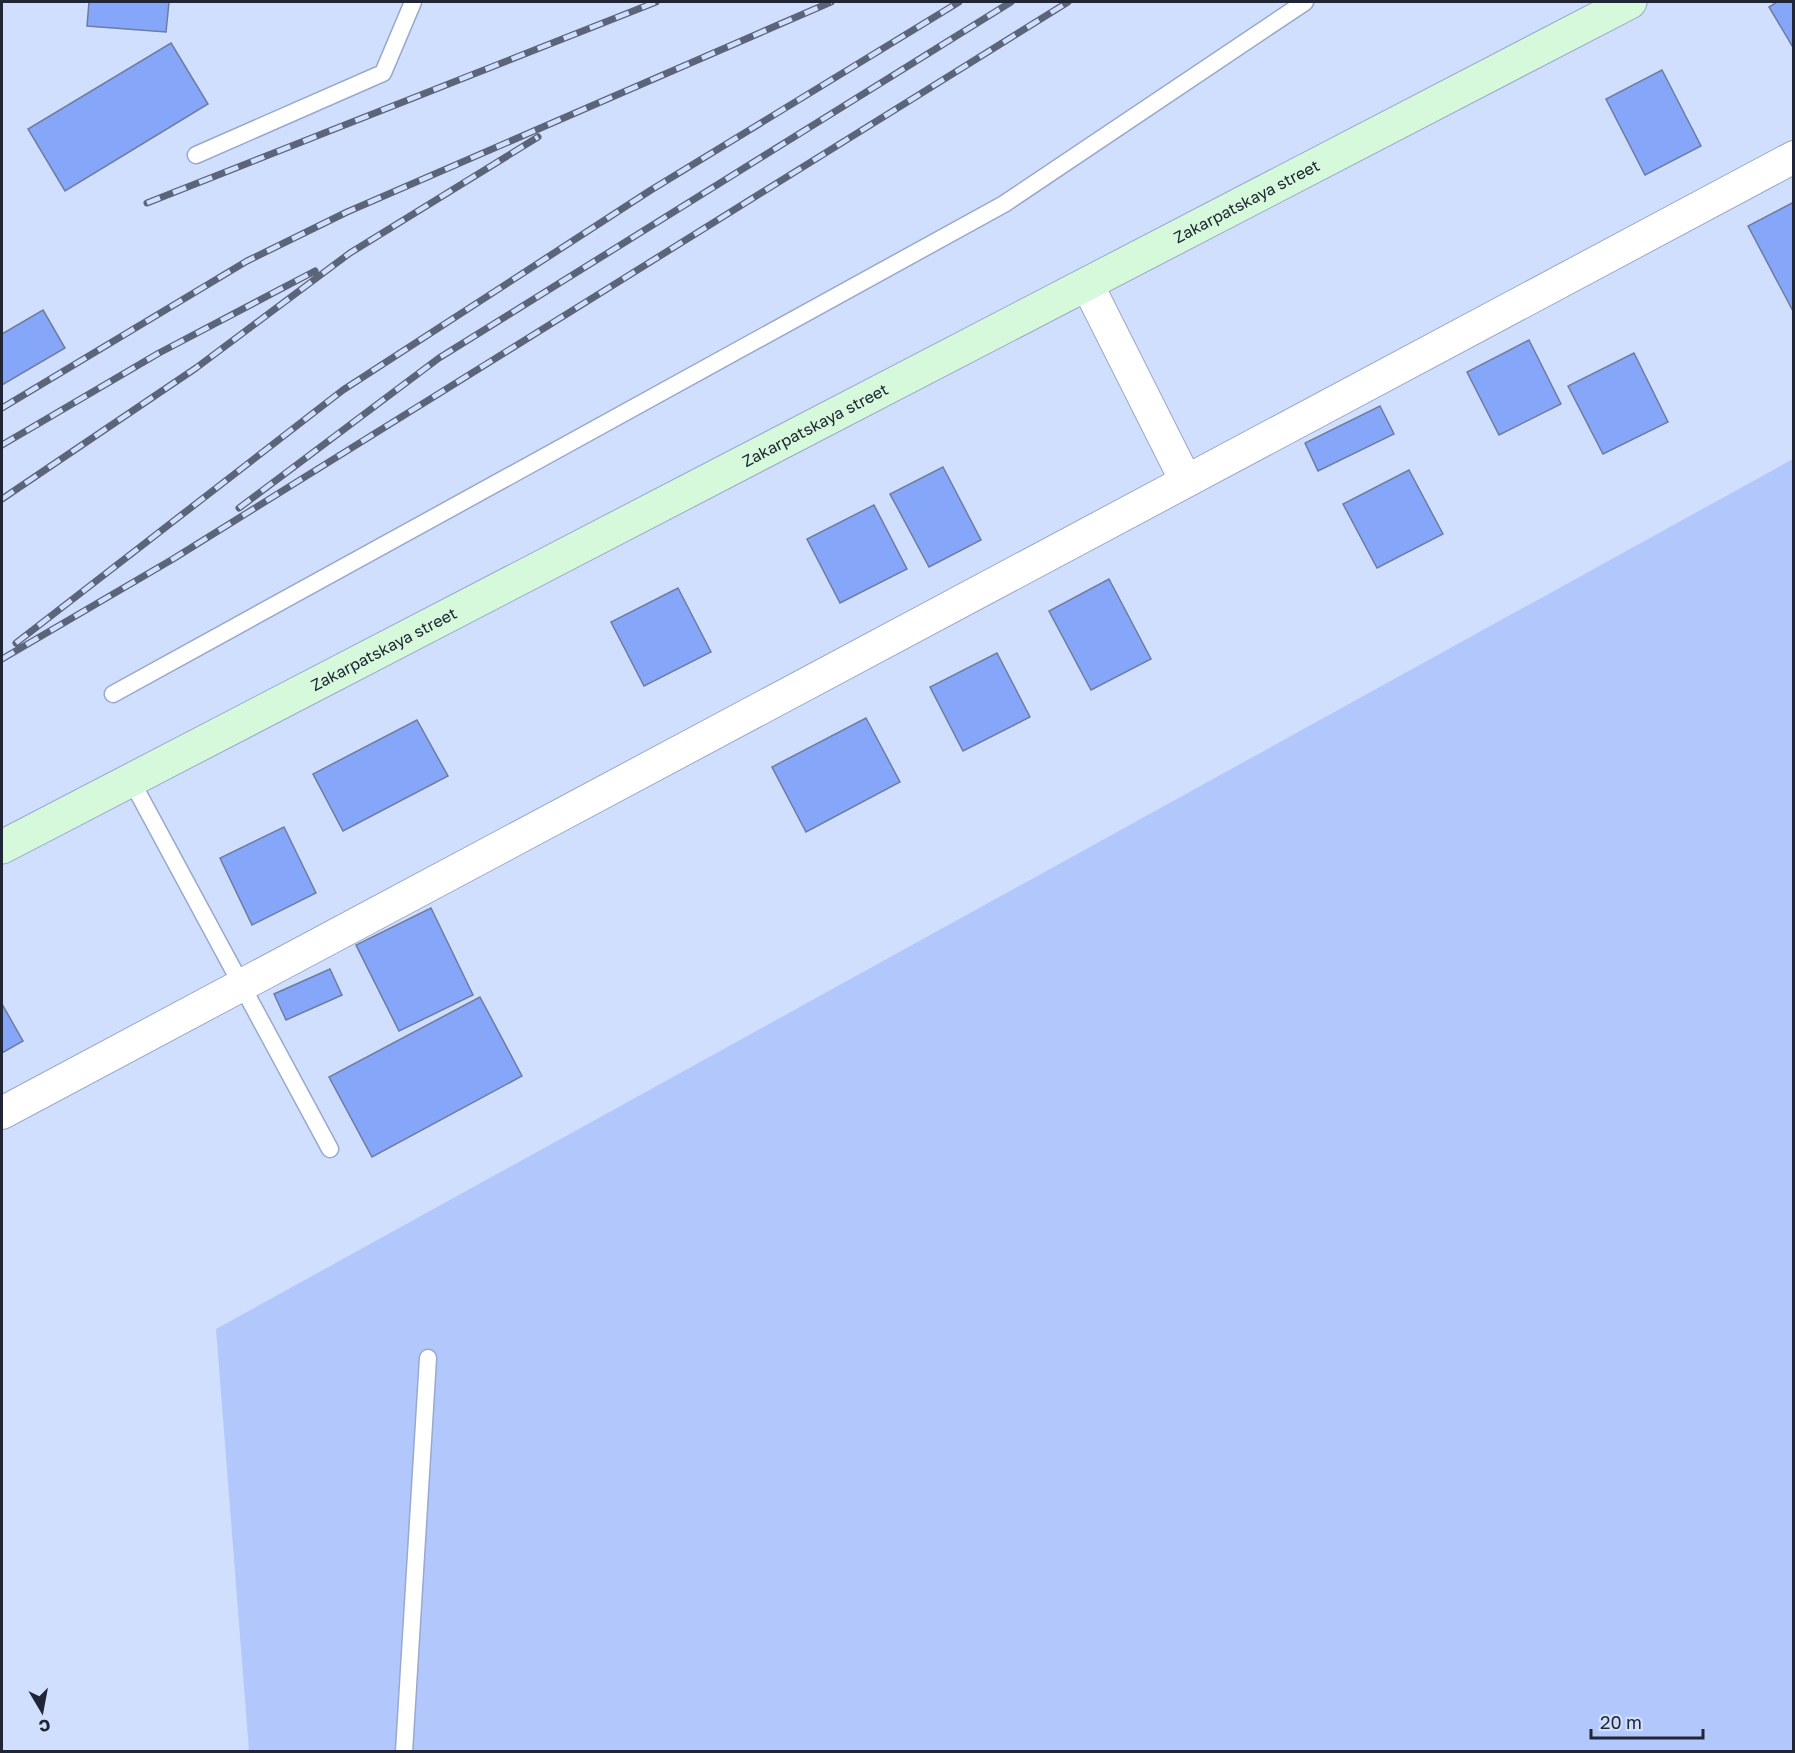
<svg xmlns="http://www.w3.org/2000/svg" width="1795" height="1753" font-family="'Golos Text',sans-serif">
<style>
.green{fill:#b2c8fd}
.building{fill:#86a6f9;stroke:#6d7c9f;stroke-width:1.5}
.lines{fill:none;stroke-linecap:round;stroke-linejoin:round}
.lane-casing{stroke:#99a8ce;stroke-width:19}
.street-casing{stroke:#99a8ce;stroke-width:34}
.secondary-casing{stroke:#99a8ce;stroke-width:35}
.lane{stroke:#fff;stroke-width:16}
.street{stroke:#fff;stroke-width:32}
.secondary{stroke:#d6f9dc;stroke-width:33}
.rail-casing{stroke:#5c6479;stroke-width:7}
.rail{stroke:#d1dffe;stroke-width:4.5;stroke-dasharray:14;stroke-linecap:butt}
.labels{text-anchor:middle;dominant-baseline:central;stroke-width:4.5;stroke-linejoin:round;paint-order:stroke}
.street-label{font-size:16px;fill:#202635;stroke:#d1dffe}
</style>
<rect width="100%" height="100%" fill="#d1dffe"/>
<!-- green -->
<path class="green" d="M1793,459V1751H249L216,1329Z"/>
<!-- building -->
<path class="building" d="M89,2H169L166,32L87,26Z
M1777,2H1794V49L1769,7Z
M171,43L208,104L65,191L28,129Z
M1662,70L1701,146L1645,175L1606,99Z
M1794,202V313L1748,226Z
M43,310L65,348L2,385V334Z
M1529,340L1561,404L1499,435L1467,372Z
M1634,353L1668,422L1603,454L1568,386Z
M1380,406L1394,434L1318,471L1305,443Z
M943,467L981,540L929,567L890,494Z
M1409,470L1443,534L1377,568L1343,504Z
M874,505L907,569L840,603L807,539Z
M1109,579L1151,659L1091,690L1049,611Z
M678,588L711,652L644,686L611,622Z
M997,653L1030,717L963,751L930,687Z
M866,718L900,782L806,832L772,767Z
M417,720L448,776L343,831L313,774Z
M284,827L316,893L252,925L220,858Z
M431,908L473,995L399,1031L356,945Z
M330,969L342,995L286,1020L274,994Z
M480,997L522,1076L372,1157L329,1077Z
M2,1004L23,1041L2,1053Z"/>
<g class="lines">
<!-- lane casing -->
<g class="lane-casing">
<path id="lane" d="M196,155L383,73L413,2
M113,694L1004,204L1305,2
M131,780L330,1149
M404,1752L428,1358"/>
</g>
<!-- street casing -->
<g class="street-casing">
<path id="street" d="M1087,284L1186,481
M2,1113L1794,157"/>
</g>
<!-- secondary casing -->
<g class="secondary-casing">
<g id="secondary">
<path id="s1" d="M2,847L1630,2"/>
</g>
</g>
<!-- lane -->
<use href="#lane" class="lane"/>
<!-- street -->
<use href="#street" class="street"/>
<!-- secondary -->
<use href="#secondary" class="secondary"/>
<!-- rail casing -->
<g class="rail-casing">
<path id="rail" d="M147,203L656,2
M2,408L247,261L347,212L831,2
M2,445L159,353L315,271
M2,499L196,368L350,253L538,137
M239,508L439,358L1011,2
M16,643L343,390L651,190L959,2
M2,659L173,559L1068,2"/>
</g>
<!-- rail -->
<use href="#rail" class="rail"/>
</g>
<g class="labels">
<!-- street labels -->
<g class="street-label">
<text stroke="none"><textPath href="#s1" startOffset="1402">Zakarpatskaya street</textPath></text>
<text stroke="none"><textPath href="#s1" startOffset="916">Zakarpatskaya street</textPath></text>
<text stroke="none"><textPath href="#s1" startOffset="430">Zakarpatskaya street</textPath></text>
</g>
</g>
<!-- border -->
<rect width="1795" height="1753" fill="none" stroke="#202635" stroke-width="6"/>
<!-- north arrow -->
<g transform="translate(42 1711) rotate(170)" stroke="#d1dffe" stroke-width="4.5" paint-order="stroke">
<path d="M0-4.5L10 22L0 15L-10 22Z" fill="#202635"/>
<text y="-9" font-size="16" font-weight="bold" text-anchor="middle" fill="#202635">С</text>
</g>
<!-- scale -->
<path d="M1591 1729v9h112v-9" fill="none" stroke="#202635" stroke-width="3"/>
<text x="1600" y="1729" font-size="18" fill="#202635" stroke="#d1dffe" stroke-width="4.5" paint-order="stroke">20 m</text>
</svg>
